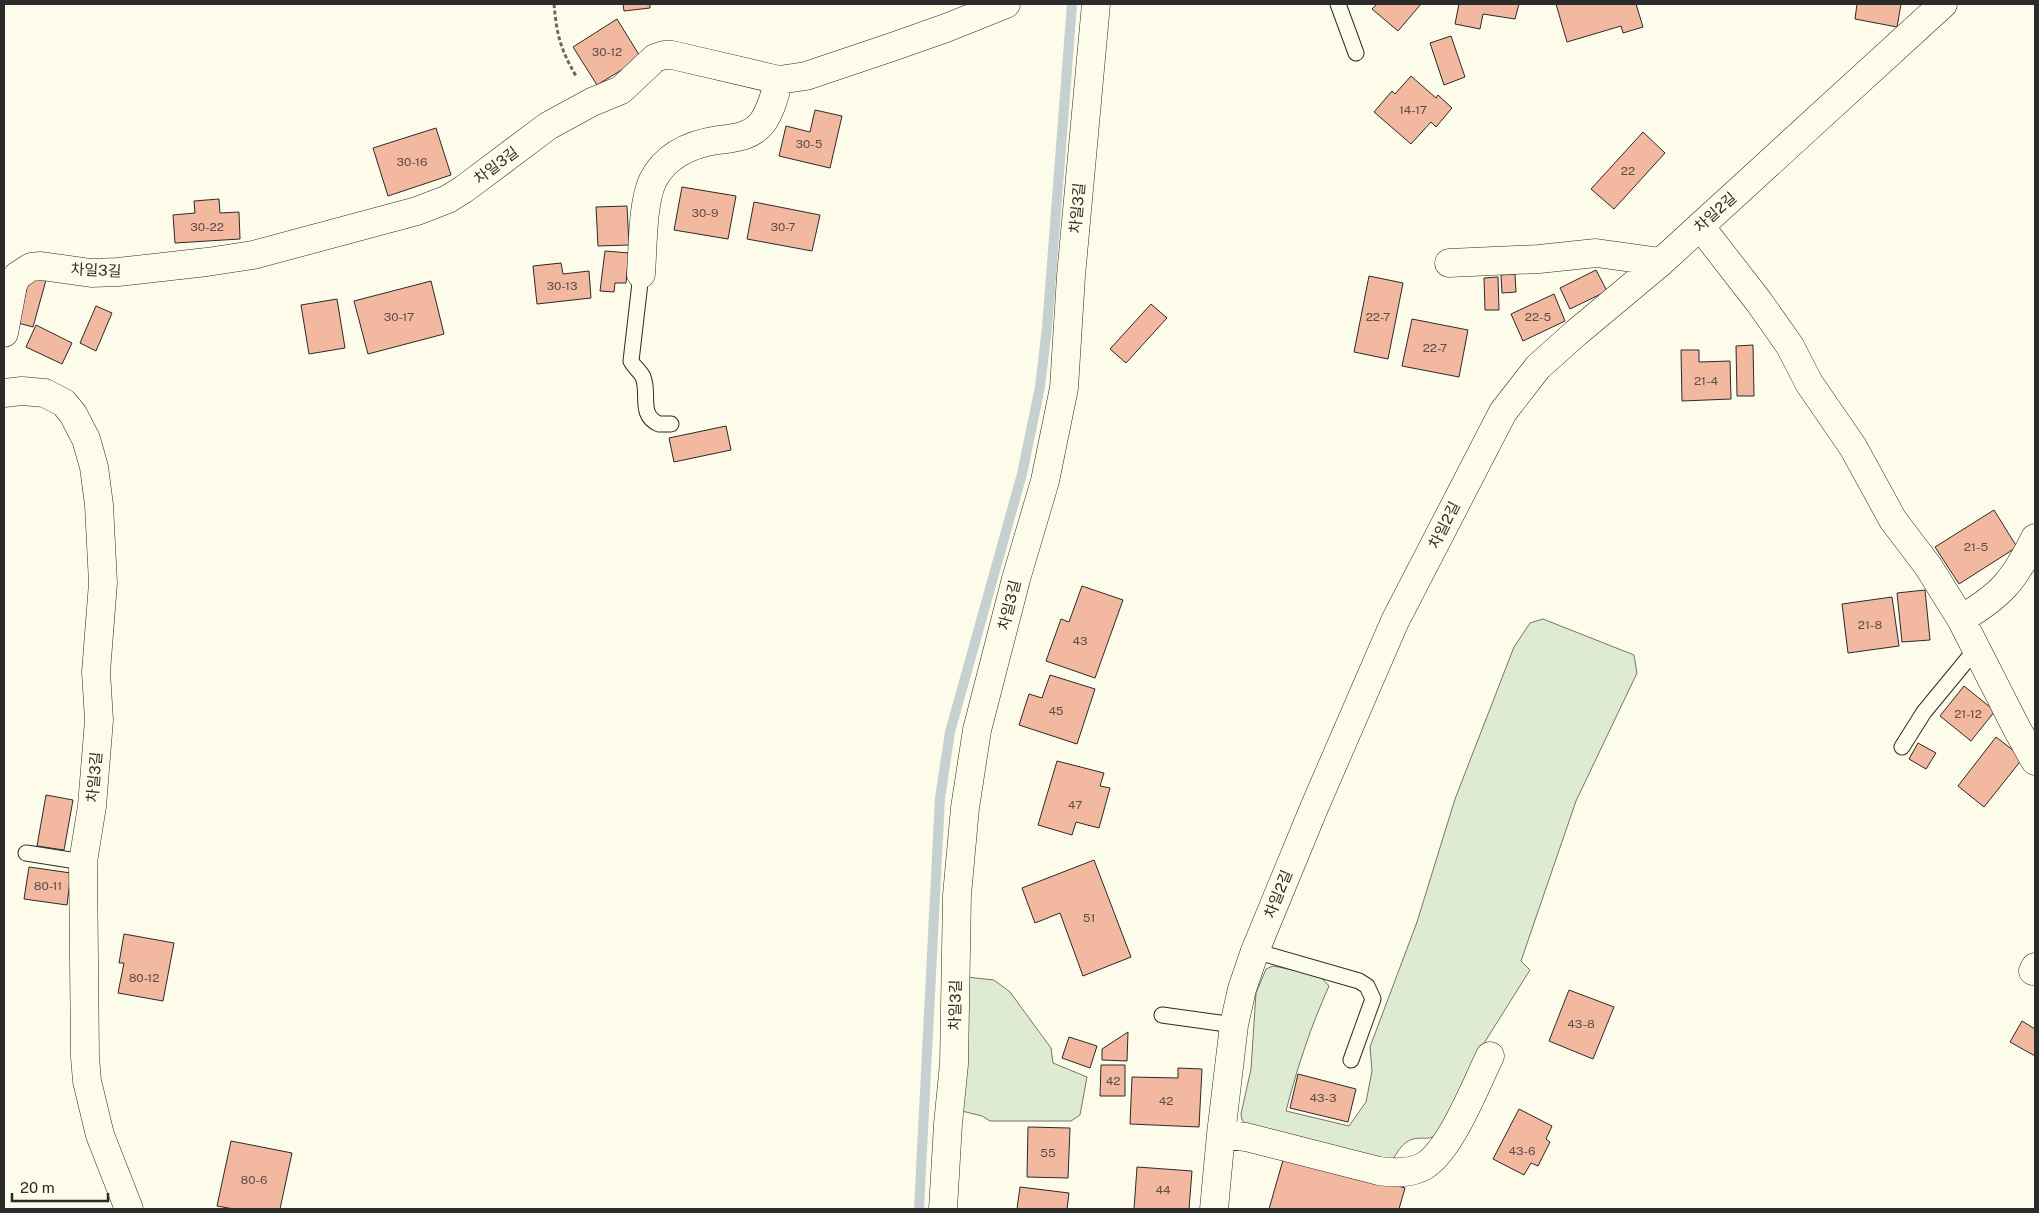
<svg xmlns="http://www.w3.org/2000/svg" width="2039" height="1213" font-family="'Public Sans','Noto Sans KR',sans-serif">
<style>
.green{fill:#deebd1;stroke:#74746e}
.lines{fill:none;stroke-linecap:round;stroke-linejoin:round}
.stream{stroke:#c7d0d0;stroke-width:10}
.building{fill:#f2b8a0;stroke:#2b2b2b}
.lane-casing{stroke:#2b2b2b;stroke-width:17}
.street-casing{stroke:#2b2b2b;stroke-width:29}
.path{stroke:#6a6964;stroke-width:3;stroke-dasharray:4 2.5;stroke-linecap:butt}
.lane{stroke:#fdfbea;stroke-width:15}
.street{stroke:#fdfbea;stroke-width:28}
.labels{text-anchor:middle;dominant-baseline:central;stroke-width:4;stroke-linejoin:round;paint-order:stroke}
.number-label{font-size:12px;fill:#5d4e48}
.street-label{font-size:15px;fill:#2b2b2b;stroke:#fdfbea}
</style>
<rect width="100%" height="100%" fill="#fdfbea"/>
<!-- green -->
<path class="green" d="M1543,619L1634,655L1637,673L1576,801L1521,961L1530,970L1481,1048L1442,1129C1429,1143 1427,1136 1413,1139C1403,1142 1398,1151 1393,1159H1376L1249,1127L1242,1120L1241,1114L1251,1069L1256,993L1266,969L1273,966L1319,975L1329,986C1311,1026 1297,1068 1286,1111L1349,1126L1366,1102L1372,1071L1370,1047L1417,922L1455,799L1514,647L1530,623Z
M967,977L994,980L1010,992L1051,1048L1053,1063L1087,1077L1080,1115L1071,1121H990L982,1116L962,1111Z"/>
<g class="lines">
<!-- stream -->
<path class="stream" d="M919,1209L940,798L950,732L1022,474L1040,387L1047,328L1072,4"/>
</g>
<!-- building -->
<path class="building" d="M623,4H650V8L624,11Z
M1377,4H1421L1398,31L1372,9Z
M1459,4H1519L1515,19L1483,14L1480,29L1455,24Z
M1556,4H1636L1643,27L1623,33L1621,26L1567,42Z
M1857,4H1901L1897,27L1855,19Z
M617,19L641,58L597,85L573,47Z
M1451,36L1465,77L1444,85L1430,43Z
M1411,76L1436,98L1438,95L1452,108L1436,127L1431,122L1411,144L1374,112L1392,91L1395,94Z
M815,110L842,116L830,168L779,156L786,126L810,132Z
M436,128L451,175L388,196L373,148Z
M1643,132L1665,153L1614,209L1591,189Z
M682,187L736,196L728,239L674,230Z
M219,199L220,213L239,212L240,239L175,243L173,215L195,213L194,201Z
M754,202L820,215L812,251L747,239Z
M627,206L629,245L598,246L596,207Z
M605,251L629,253L626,283H615L614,292L600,291Z
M561,263L563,274L589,271L591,298L537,304L533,266Z
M1596,270L1607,291L1570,309L1560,288Z
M1515,274L1516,292L1502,293L1501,275Z
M30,276L46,280L33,327L18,323Z
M1369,276L1403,283L1388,359L1354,352Z
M1498,277L1499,310H1485L1484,278Z
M431,281L444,334L368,354L354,301Z
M1554,294L1565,321L1523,341L1511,314Z
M337,299L345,348L309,354L301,305Z
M1151,304L1167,318L1126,363L1110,349Z
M96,306L112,313L96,351L80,343Z
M1412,319L1468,330L1459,377L1402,366Z
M36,325L72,343L62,364L26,347Z
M1753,345L1754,396H1737L1736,346Z
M1681,350H1699V362L1730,361L1731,399L1682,401Z
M726,426L731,450L674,462L669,438Z
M1994,510L2017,547L1959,584L1935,547Z
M1082,586L1123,600L1095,678L1046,661L1061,619L1069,622Z
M1925,590L1930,640L1902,642L1897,593Z
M1892,597L1899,646L1848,653L1842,604Z
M1050,675L1095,689L1077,744L1019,725L1029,694L1042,698Z
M1964,686L1995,711L1971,741L1940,716Z
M1996,737L2023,758L1984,807L1958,786Z
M1918,743L1936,753L1926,769L1909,759Z
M1057,761L1104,773L1100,786L1110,788L1099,828L1076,822L1072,835L1038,825Z
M46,795L73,800L64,850L37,846Z
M1094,860L1131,957L1083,976L1060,913L1035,923L1022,888Z
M29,867L71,873L67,905L24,899Z
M124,934L174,943L163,1001L118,993L124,963H119Z
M1569,990L1614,1007L1593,1059L1549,1041Z
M2022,1021L2035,1029V1056L2010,1042Z
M1128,1032L1127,1061L1102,1060V1049Z
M1069,1037L1097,1046L1090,1068L1062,1058Z
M1101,1065H1125V1096H1100Z
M1178,1068L1202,1069L1199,1127L1130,1124L1132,1077L1178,1078Z
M1298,1074L1356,1089L1348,1122L1290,1108Z
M1519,1109L1552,1126L1546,1139L1550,1142L1538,1166L1531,1163L1524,1175L1493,1159Z
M1028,1127L1070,1128L1068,1178L1027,1177Z
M231,1141L292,1153L280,1209H234L217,1206Z
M1285,1153L1405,1188L1399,1209H1269Z
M1137,1167L1192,1171L1189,1209H1134Z
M1020,1187L1069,1193L1067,1209H1017Z"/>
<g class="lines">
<!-- lane casing -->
<g class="lane-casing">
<path id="lane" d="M1338,4L1356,53
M641,274L631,361C634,367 640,371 643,377C650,394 638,415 659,424H671
M1902,747L1924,712L1976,649
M26,853L83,862
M1255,951L1359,981L1367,986L1373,999L1351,1060
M1162,1015L1234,1025"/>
</g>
<!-- street casing -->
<g class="street-casing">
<path id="street" d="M1700,226L1759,302L1790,346L1809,383L1853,447L1893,520L1928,566L1961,619L2017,729L2035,761
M1449,263L1539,259L1596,253L1661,262
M641,274C643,248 642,203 653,180C666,155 691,144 718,140C734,138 751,137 762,123C771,111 775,94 779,80
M4,333L13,285L17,276L31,267L41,266L91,273L118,272L207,262L253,255L417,211L448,199L464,189L548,126L592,102L621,90L655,58L664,55H672L779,80L806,76L892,47L946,28L1006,4
M4,393L22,391L45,393L64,403L73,414L86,439L94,467L99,505L103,583L96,672L99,720L92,806L83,862L85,1057L87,1081L100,1135L129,1209
M1961,619C2002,595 2014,580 2035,538
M2033,971L2035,967
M1221,1134L1246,1137L1379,1171C1394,1173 1410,1174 1424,1166C1451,1150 1476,1084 1490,1056
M943,1209L948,1124L954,1064L957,895L965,808L977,730L1016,579L1045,481L1064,388L1071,276L1096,4
M1214,1209L1221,1134L1234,1025L1242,989L1255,951L1314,808L1395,621L1503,412L1538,367L1576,333L1661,262L1943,4"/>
</g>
<!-- path -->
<path class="path" d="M554,4C557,36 560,48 576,76"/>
<!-- lane -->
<use href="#lane" class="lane"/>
<!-- street -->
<use href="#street" class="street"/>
</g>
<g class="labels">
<!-- number labels -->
<g class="number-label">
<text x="607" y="52">30-12</text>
<text x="1413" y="110">14-17</text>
<text x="809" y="144">30-5</text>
<text x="412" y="162">30-16</text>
<text x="1628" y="171">22</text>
<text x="705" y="213">30-9</text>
<text x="207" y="227">30-22</text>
<text x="783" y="227">30-7</text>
<text x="562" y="286">30-13</text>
<text x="399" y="317">30-17</text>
<text x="1378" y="317">22-7</text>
<text x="1538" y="317">22-5</text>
<text x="1435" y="348">22-7</text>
<text x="1706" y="381">21-4</text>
<text x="1976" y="547">21-5</text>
<text x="1870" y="625">21-8</text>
<text x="1080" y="641">43</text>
<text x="1056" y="711">45</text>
<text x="1968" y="714">21-12</text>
<text x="1075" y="805">47</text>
<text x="48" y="886">80-11</text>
<text x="1089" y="918">51</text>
<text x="144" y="978">80-12</text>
<text x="1581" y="1024">43-8</text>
<text x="1113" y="1081">42</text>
<text x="1323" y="1098">43-3</text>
<text x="1166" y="1101">42</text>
<text x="1522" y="1151">43-6</text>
<text x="1048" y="1153">55</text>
<text x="254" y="1180">80-6</text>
<text x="1163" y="1190">44</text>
</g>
<!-- street labels -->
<g class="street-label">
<text transform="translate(496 165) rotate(-37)">차일3길</text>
<text transform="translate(1077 208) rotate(-85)">차일3길</text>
<text transform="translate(1715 212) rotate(-42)">차일2길</text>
<text transform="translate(96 270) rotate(2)">차일3길</text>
<text transform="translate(1444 525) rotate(-63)">차일2길</text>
<text transform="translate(1009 605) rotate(-76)">차일3길</text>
<text transform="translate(94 777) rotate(-85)">차일3길</text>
<text transform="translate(1278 894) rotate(-68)">차일2길</text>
<text transform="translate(955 1005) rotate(-89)">차일3길</text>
</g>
</g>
<!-- border -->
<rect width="2039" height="1213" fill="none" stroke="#2b2b2b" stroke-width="10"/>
<!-- scale -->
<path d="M12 1193v8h96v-8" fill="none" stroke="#2b2b2b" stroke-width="2.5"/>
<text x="20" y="1193" font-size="15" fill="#2b2b2b" stroke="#fdfbea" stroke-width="4" paint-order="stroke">20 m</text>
</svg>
